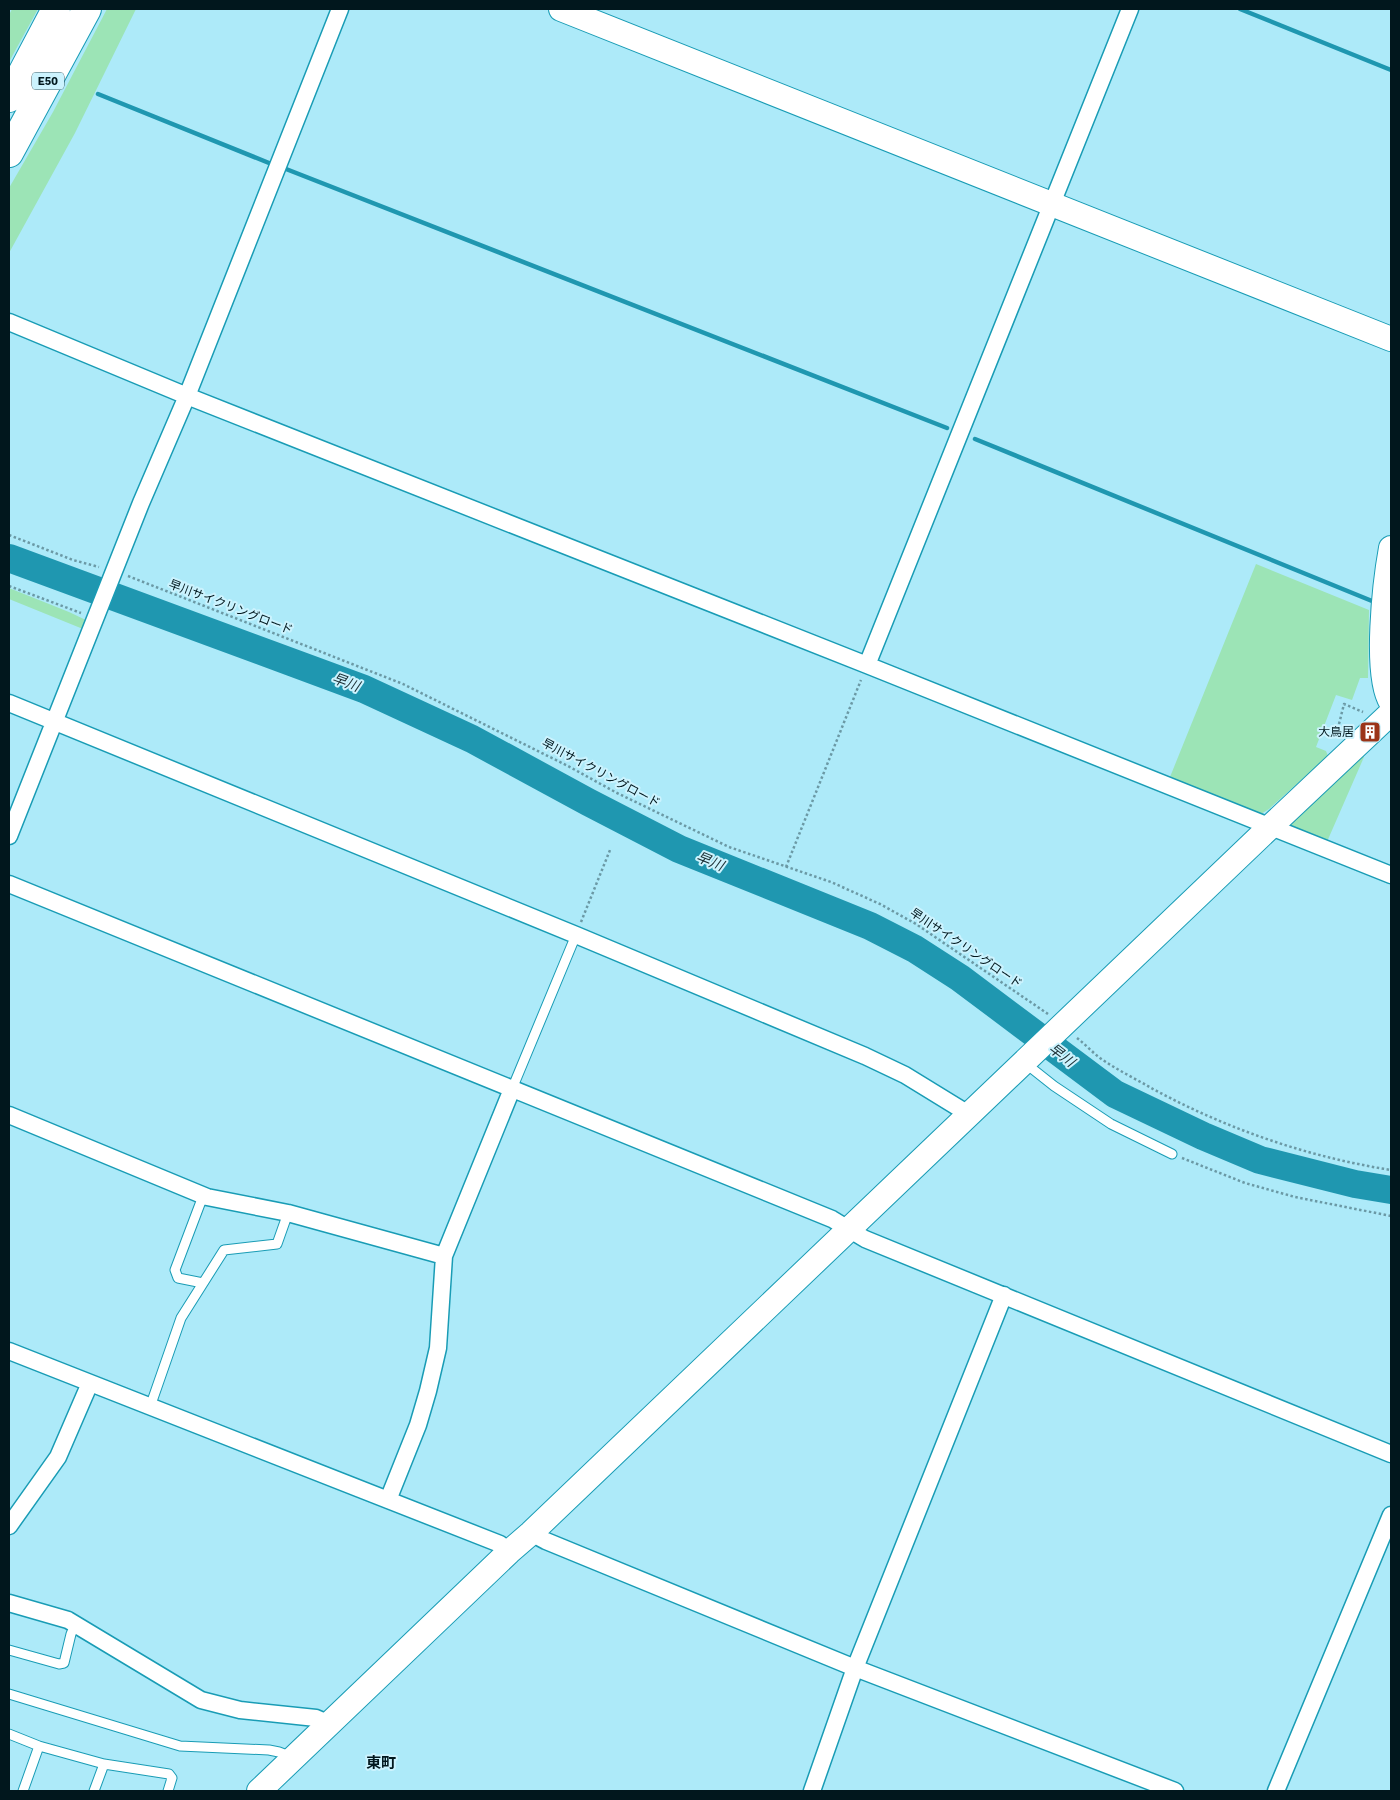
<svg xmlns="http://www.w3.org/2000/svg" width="1400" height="1800" font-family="'Work Sans','Noto Sans JP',sans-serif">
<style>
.green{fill:#9ce4b6}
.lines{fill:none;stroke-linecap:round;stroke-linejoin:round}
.stream{stroke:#1f97b0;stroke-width:4.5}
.river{stroke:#1f97b0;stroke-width:28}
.lane-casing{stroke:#199cb5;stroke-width:11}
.street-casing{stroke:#199cb5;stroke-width:19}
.secondary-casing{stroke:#199cb5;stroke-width:26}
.highway-casing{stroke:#199cb5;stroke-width:30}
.path{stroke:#6b99a5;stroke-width:2.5;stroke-dasharray:2.5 2.5;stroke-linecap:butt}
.lane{stroke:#fff;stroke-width:9}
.street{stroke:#fff;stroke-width:16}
.secondary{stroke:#fff;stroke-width:24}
.highway{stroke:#fff;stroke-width:28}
.labels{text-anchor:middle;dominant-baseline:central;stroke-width:4;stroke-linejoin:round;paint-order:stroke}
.shield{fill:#ccf3fe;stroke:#3e5960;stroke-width:1}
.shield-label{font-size:11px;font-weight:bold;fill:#01171d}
.street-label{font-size:12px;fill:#01171d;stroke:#ccf3fe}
.poi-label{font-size:12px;fill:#01171d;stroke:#ccf3fe;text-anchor:end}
.water-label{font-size:14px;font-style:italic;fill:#1a2d32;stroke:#ccf3fe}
.quarter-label{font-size:15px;font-weight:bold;fill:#01171d;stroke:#ccf3fe}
</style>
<rect width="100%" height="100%" fill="#adeaf9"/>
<!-- green -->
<path class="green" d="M12,9H38L9,62V15Z
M107,9H136L75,133L9,253V188L53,112Z
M1256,564L1369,610L1368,678H1360L1352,700L1336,695L1316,747L1326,751L1328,756L1269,809L1261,814L1170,777Z
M9,588L69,612L88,621L83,629L9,599Z
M1363,756L1364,757L1326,844L1292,829L1290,825Z"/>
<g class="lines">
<!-- stream -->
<path class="stream" d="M1240,9L1391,70
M98,94L269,163
M286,169L947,428
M975,439L1372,601"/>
<!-- river -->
<path class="river" d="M9,558L364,689L472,739L588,802L679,849L870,926L915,949L960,978L1115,1094L1203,1136L1260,1160L1355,1184L1391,1190"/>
<!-- lane casing -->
<g class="lane-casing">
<path id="lane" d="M1025,1063L1054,1086L1111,1124L1172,1154
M512,1089L576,935
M203,1196L175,1270L178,1278L203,1283
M150,1407L181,1318L224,1250L277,1244L288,1213
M9,1650L59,1664L64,1663L71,1634L75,1625
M9,1694L180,1746L269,1750L279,1752L292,1757
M9,1734L39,1746L104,1764L169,1774L172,1778L168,1791
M23,1791L39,1746
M94,1791L104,1764"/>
</g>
<!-- street casing -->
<g class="street-casing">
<path id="street" d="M9,322L187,396L867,665L1391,875
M867,665L1130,9
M9,703L576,935L865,1056L905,1075L962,1110L969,1116
M9,836L141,503L187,396L340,9
M9,884L832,1219L865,1239L1391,1454
M9,1115L207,1197L288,1213L444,1256
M9,1351L500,1544L509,1552
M388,1500L418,1425L428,1391L438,1348L444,1256L512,1089
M9,1526L58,1457L90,1383
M531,1533L546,1541L855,1668L1175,1791
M9,1603L68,1620L201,1700L240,1710L316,1718L330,1724
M812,1791L855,1668L1004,1295
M1276,1791L1391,1515"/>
</g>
<!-- secondary casing -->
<g class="secondary-casing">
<path id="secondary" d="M561,9L1391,339
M1391,548C1385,581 1374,675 1391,702
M259,1791L509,1552L531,1533L1270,827L1391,713"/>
</g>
<!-- highway casing -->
<g class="highway-casing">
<path id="highway" d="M9,98L56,9
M9,153L87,9"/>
</g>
<!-- path -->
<path class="path" d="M9,535L73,560L99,567
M128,576L403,684L568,766L617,793L729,847L831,882L880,904L916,924L1048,1014
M9,586L81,613
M1339,724L1344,704L1363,712
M786,867L861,680
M581,922L610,850
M1077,1038C1085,1044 1092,1052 1100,1058C1117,1070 1136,1079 1153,1089C1227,1129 1308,1157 1391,1170
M1182,1158L1245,1183L1295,1197L1391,1216"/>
<!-- lane -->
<use href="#lane" class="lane"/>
<!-- street -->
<use href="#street" class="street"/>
<!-- secondary -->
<use href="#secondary" class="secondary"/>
<!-- highway -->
<use href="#highway" class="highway"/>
</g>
<!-- icons -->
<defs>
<g id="building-square" transform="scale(1.125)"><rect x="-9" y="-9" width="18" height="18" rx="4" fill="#9b3418" stroke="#ccf3fe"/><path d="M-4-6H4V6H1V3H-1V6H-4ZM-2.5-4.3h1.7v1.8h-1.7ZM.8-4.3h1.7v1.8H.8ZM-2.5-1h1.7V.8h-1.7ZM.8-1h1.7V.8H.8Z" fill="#fff"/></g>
</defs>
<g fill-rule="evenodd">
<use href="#building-square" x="1370" y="732"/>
</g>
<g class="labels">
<!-- shield labels -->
<rect class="shield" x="32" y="72.5" width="32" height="17" rx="4"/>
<g class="shield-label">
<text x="48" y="81">E50</text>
</g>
<!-- street labels -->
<g class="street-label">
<text transform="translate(231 607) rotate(21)">早川サイクリングロード</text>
<text transform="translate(601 773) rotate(28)">早川サイクリングロード</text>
<text transform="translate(966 948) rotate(34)">早川サイクリングロード</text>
</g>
<!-- poi labels -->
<g class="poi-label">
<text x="1354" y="732">大鳥居</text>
</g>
<!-- water labels -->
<g class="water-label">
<text transform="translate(346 682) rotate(20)">早川</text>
<text transform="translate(710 861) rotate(22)">早川</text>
<text transform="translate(1062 1055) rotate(37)">早川</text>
</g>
<!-- quarter labels -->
<g class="quarter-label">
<text x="381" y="1763">東町</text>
</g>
</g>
<!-- border -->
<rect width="1400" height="1800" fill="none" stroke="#01171d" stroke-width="20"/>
</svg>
